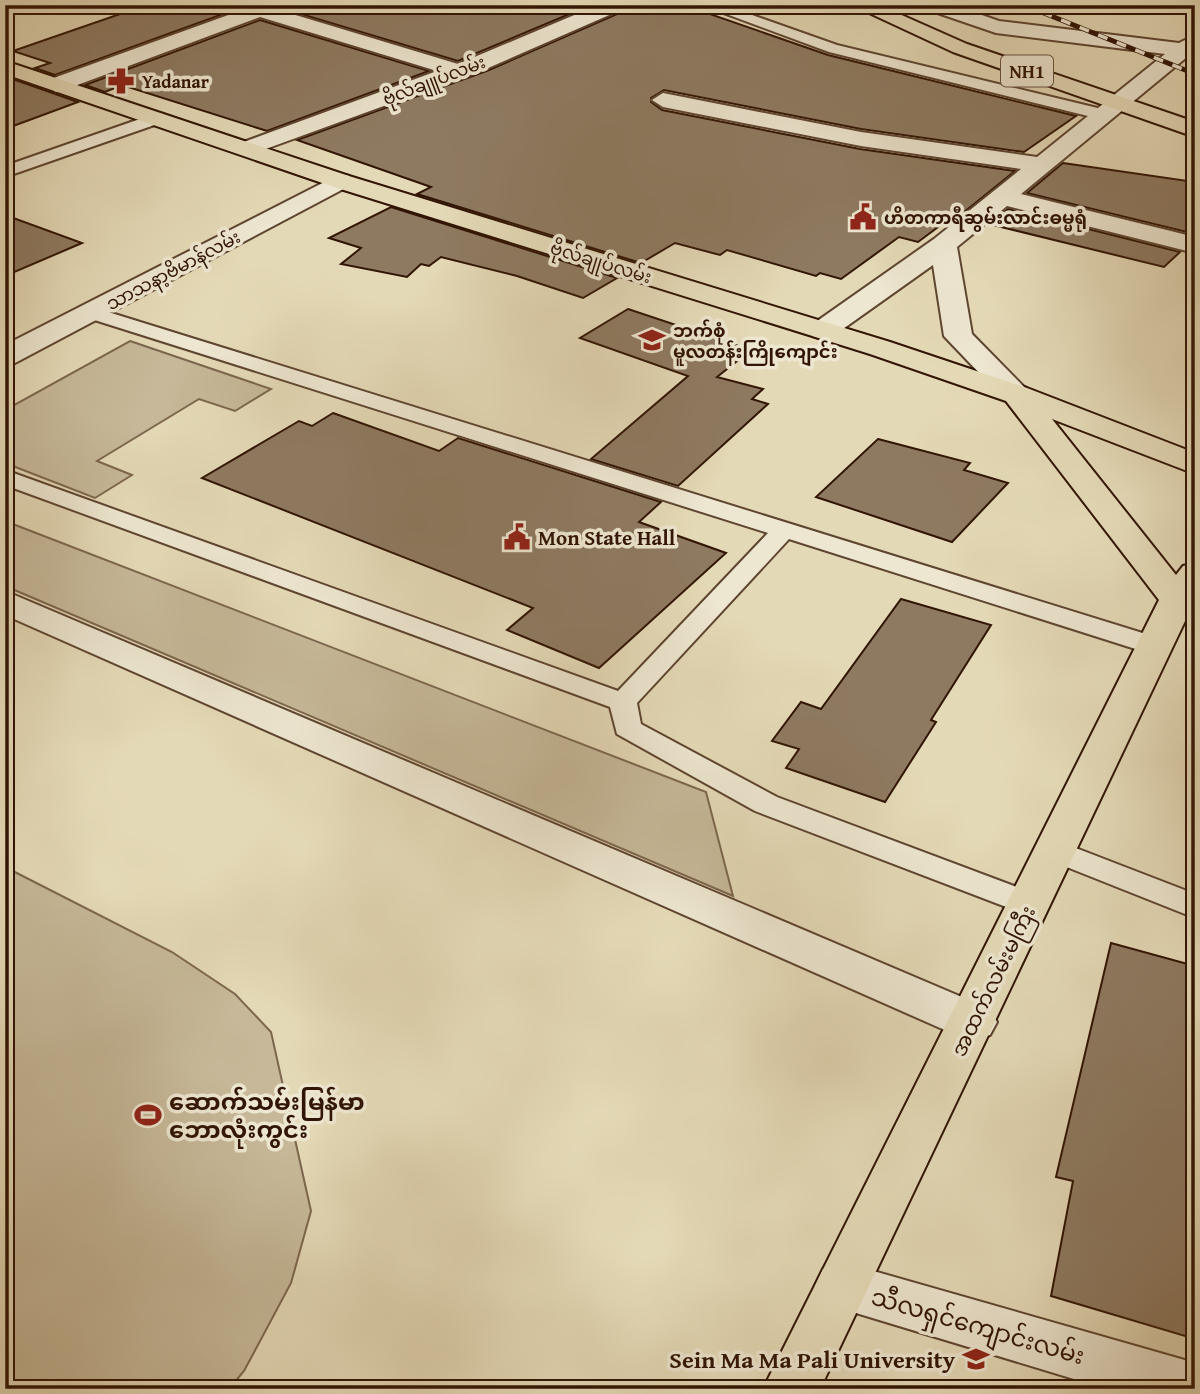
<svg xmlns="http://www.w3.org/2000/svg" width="1200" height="1394" font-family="'Gentium Book Plus','Noto Sans Myanmar',serif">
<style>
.green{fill:#c6b898;stroke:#7c664e;stroke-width:2}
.building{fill:#8e7a61;stroke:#311404;stroke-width:2}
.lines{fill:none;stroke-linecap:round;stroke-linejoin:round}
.lane-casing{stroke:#5e4530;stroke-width:4}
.street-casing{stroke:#5e4530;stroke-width:4}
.primary-casing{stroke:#311404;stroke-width:4}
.highway-casing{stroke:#311404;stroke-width:4}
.lane{fill:#ede6d0;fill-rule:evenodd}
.street{fill:#ede6d0;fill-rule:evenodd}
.primary{fill:#e4d9b6;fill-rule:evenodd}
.highway{fill:#e4d9b6;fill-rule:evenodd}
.rail-casing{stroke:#311404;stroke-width:5}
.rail{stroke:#ede6d0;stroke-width:3.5;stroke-dasharray:10;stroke-linecap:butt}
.labels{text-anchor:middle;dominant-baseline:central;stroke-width:7;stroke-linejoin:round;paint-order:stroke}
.far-street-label{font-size:18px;fill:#311404;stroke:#ede6d0}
.far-poi-label{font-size:18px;font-weight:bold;fill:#311404;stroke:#ede6d0;text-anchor:start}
.shield{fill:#ede6d0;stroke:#695341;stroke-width:2}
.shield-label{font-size:19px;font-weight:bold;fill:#311404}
.poi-label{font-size:21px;font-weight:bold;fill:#311404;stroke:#ede6d0;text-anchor:start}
.street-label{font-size:21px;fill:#311404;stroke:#ede6d0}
.near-poi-label{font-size:24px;font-weight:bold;fill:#311404;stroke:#ede6d0;text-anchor:start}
.near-street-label{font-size:24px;fill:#311404;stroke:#ede6d0}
</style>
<rect width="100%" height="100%" fill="#e4d9b6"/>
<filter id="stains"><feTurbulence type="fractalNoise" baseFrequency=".00286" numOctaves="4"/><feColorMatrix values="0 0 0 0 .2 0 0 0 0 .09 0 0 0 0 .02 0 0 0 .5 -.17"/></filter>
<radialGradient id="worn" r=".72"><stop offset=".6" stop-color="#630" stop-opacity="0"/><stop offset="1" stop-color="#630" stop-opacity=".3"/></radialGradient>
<!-- green -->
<path class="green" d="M130,341L271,389L235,411L199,399L97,461L132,475L95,498L5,463V410Z
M5,521L706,792L733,896L5,586Z
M5,867L172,952L235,994L271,1032L311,1211L291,1283L244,1371L229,1389H5Z"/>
<!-- building -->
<path class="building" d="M146,5H248L55,75L35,68L50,63L13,51Z
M288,5H591L458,61L284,9Z
M628,5H684L828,55L1076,116L1024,152L861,129L664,90L651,98V102L662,110L860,149L1015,171L958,217L953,216L918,242L899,237L841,279L820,273L816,276L727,250L720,255L675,243L641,263L417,194L431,187L297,140L489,70L624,11Z
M260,20L429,71L267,131L122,85L105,92L85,85Z
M5,78L7,77L78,102L5,129Z
M1063,163L1195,182V234L1027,193Z
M391,207L617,278L583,298L517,276L441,257L429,266L421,264L407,277L341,264L361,248L329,238Z
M1008,209L1180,252L1164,267L989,224Z
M5,215L82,243L5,276Z
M628,309L751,350L717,377L763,389L752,399L768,404L678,486L591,459L688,376L580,338Z
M333,413L439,451L458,438L661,502L639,522L726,553L599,668L507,630L533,608L202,478L299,421L312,426Z
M878,439L970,463L964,470L1008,483L952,542L816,497Z
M901,599L991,625L931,720L936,722L885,802L786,768L799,749L772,741L801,702L821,709Z
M1111,943L1195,966V1339L1051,1296L1073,1181L1056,1177Z"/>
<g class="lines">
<!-- lane casing -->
<g class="lane-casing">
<path id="lane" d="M702,5H724L837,45L1110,111L1112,115L1104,120L829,52Z
M157,113L163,114V122L5,177V166Z
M92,307L1165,640L1168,646L1165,652H1145L789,539L637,703L641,724L777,797L1041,896L1046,904L1041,912L1030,915L1019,912L755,811L617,734L610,707L5,485V470L618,691L768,533L85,317L82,313Z
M1055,840L1195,894V918L1044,858L1039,851L1044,844Z"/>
</g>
<!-- street casing -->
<g class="street-casing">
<path id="street" d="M256,5H285L279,10L458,64L598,5H626L623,9L488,68L249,155L241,153L237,148L241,143L437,71L260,17L64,90L56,92L45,85L48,80Z
M923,5H953L999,21L1179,43L1195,35V58L1187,57L1021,194L1195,237V253L1007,206L957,247L972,334L1031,394L1027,400L1016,403L1005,400L944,336L933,265L833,336L823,339L813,336L809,330L813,324L934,239L1021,169L861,146L663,107L652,100L663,93L861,132L1037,157L1165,54L996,33L926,9Z
M340,174L349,176L352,181L349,186L15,363L5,366V345Z
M5,591L990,1009L997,1022L990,1035L973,1040L956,1035L5,615Z
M842,1262L1195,1363V1389H1107L823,1303L815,1286L823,1269Z"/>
</g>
<!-- primary casing -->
<g class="primary-casing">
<path id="primary" d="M5,61L349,176L890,342L1027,388L1195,453V474L1052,419L1176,575L1183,566L1195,563V600L820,1389H763L1159,600L1006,401L870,354L331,186L5,74Z"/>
</g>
<!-- highway casing -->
<g class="highway-casing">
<path id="highway" d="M852,5H879L967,44L1195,122V137L953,52Z"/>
</g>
<!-- lane -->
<use href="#lane" class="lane"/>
<!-- street -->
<use href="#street" class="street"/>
<!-- primary -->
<use href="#primary" class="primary"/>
<!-- highway -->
<use href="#highway" class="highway"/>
<!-- rail casing -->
<g class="rail-casing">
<path id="rail" d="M1024,5L1195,74"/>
</g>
<!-- rail -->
<use href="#rail" class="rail"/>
</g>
<!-- icons -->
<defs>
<g id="pharmacy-bare" transform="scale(2.1)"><path d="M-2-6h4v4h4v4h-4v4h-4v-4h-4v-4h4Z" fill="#8f2418" stroke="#ede6d0" stroke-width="2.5" paint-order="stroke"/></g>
<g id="civic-bare" transform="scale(2.1)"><path d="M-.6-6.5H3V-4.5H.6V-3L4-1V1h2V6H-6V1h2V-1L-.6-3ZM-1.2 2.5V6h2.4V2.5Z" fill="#8f2418" stroke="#ede6d0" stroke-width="2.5" paint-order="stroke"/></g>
<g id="school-bare" transform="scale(2.1)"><path d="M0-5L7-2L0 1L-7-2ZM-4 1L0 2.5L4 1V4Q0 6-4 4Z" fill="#8f2418" stroke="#ede6d0" stroke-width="2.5" paint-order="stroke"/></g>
<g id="stadium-bare" transform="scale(2.1)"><path d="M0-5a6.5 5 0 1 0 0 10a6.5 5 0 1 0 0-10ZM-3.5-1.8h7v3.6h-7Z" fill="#8f2418" stroke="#ede6d0" stroke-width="2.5" paint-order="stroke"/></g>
<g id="university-bare" transform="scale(2.1)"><path d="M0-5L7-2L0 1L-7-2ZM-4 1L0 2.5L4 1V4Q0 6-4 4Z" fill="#8f2418" stroke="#ede6d0" stroke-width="2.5" paint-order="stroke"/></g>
</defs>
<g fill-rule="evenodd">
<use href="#pharmacy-bare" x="121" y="81"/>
<use href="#civic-bare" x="863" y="217"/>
<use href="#school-bare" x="652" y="340"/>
<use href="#civic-bare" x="517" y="537"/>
<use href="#stadium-bare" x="148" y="1115"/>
<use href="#university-bare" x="976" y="1359"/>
</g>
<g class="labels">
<!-- far-street labels -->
<g class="far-street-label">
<text transform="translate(434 80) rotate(-21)">ဗိုလ်ချူပ်လမ်း</text>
<text transform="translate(601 262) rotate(17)">ဗိုလ်ချုပ်လမ်း</text>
<text transform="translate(173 270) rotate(-28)">သာသနာ့ဗိမာန်လမ်း</text>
</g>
<!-- far-poi labels -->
<g class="far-poi-label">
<text x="142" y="81">Yadanar</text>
<text x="884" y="217">ဟိတကာရီဆွမ်းလာင်းဓမ္မရုံ</text>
<text x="673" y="330">ဘက်စုံ<tspan x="673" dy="21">မူလတန်းကြိုကျောင်း</tspan></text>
</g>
<!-- shield labels -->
<rect class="shield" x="1001" y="55.5" width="52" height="31" rx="5"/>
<g class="shield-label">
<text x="1027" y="71">NH1</text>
</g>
<!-- poi labels -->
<g class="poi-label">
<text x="538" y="537">Mon State Hall</text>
</g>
<!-- street labels -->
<g class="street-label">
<text transform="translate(993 981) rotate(-64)">အထက်လမ်းမကြီး</text>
</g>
<!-- near-poi labels -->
<g class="near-poi-label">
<text x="169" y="1101">ဆောက်သမ်းမြန်မာ<tspan x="169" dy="28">ဘောလုံးကွင်း</tspan></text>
<text x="955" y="1359" text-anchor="end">Sein Ma Ma Pali University</text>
</g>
<!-- near-street labels -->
<g class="near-street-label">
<text transform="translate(978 1326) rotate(16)">သီလရှင်ကျောင်းလမ်း</text>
</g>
</g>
<!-- margin -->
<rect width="1200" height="1394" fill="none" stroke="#e4d9b6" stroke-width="28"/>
<rect x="7" y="7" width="1186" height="1380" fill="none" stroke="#311404" stroke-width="3.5"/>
<rect x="14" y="14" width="1172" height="1366" fill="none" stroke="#311404" stroke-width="2"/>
<rect width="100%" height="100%" filter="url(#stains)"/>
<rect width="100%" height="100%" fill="url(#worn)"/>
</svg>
